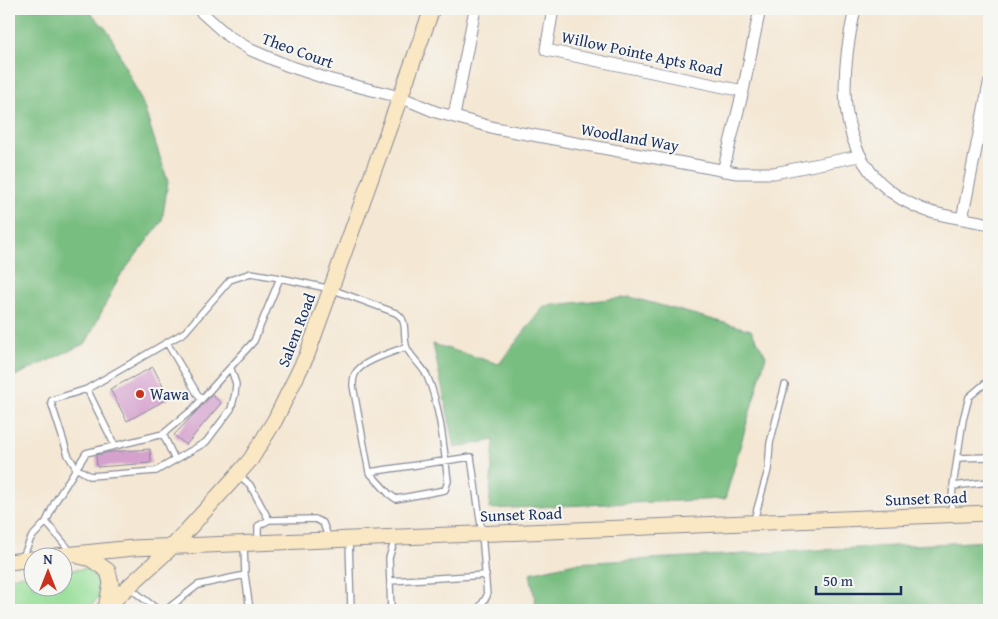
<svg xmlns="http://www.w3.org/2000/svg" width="998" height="619" font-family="'Gentium Book Plus',serif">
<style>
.green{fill:#97df99;stroke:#59877c}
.forest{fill:#79be81;stroke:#4a7670}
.building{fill:#d5a2ce}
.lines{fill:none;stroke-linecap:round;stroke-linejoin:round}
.lane-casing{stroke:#888b98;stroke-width:8}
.street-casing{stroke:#888b98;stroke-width:13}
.secondary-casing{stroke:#888b98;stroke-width:17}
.lane{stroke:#fff;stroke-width:5.5}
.street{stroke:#fff;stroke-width:11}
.secondary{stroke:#fae7c3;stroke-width:15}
.poi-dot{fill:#c8321e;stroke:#f6f6f2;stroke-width:2}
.labels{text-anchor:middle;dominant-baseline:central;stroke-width:4;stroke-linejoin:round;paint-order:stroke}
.street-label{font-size:16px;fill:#1b2f5e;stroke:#f6f6f2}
.poi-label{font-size:16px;fill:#1b2f5e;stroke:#f6f6f2;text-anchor:start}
</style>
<rect width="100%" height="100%" fill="#f6f6f2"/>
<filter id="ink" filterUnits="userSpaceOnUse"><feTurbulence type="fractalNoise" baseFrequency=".02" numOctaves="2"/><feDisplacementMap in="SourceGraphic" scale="10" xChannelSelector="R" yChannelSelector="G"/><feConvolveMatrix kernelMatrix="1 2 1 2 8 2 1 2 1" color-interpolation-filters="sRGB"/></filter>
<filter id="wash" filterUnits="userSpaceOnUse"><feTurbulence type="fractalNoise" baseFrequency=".0096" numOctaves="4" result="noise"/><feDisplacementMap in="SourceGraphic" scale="20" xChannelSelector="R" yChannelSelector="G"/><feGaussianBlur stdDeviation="1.12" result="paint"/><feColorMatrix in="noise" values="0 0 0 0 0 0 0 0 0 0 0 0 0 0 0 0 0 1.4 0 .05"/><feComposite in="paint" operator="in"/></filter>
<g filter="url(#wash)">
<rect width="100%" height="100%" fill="#f4e7d3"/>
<!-- green -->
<path class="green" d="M93,568L101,579L103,595L85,610H9V577L32,574V586H62L63,571Z"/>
<!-- forest -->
<path class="forest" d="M9,9H87L109,32L143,104L168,182L162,221L118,279L86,343L15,376L9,349Z
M630,297L751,330L766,356L725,499L489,509L494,440L455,448L433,344L499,364L544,306Z
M989,541V610H537L530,573L575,563Z"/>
<g id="blocks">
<!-- building -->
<path class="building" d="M153,367L169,398L127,421L110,389Z
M212,395L221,403L186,445L174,435Z
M150,449L151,463L97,467L96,455L111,452Z"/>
</g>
</g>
<g filter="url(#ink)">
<use href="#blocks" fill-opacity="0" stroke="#888b98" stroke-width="1"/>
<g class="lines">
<!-- lane casing -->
<g class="lane-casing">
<path id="lane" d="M167,343L201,400
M406,347C393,352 361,361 355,374C353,378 353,382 353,386L369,472L471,457L482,533L487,596L478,610
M87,389L52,400L51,402L68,455L76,468L90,476L156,471L206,442L231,409L235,394L236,384L231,369
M163,434L175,460
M115,446L87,389L185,332L230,280L251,273L280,278
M957,458L989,457
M238,474L250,485L269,520
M953,486L989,482
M951,512L953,486L963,420L969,397L989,380
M754,520L768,470L770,443L785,385
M46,522L72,553
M349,541L351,610
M258,542V526L269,520L315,519L323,523L329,539
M244,545L245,575L250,610
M22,559L31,538L46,522L55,502L86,453L163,434L193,409L254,341L280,278L331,289L396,313C409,320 402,336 407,348C411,358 422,365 427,376C440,405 444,449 448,481L445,490L396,499L389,494L369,472
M390,581L486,575
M130,588L158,610
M166,610L198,585L245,575
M391,610L389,558L395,539"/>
</g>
<!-- street casing -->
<g class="street-casing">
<path id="street" d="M198,9L228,36L251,50L286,65L328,79L400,97L436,112L495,128L737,173H774L859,156
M553,9L546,50L743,91
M855,9C838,83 834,169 915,206C938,217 965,218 989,224
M454,116L475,9
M723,171L743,91L760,9
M962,219L989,84"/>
</g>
<!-- secondary casing -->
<g class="secondary-casing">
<path id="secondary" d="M55,556L133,548L989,513
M79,556L91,559L108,571L111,583L106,608
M9,562L32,559
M103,610L173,546L238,474L251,459L275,420L307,355L432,9"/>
</g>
<!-- lane -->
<use href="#lane" class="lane"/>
<!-- street -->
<use href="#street" class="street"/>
<!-- secondary -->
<use href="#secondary" class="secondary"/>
</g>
</g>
<!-- markers -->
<circle class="poi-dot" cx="140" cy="394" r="5"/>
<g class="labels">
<!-- street labels -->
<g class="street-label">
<text transform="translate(298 50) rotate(20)">Theo Court</text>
<text transform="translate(642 53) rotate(12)">Willow Pointe Apts Road</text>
<text transform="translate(630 137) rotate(10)">Woodland Way</text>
<text transform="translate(296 330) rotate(-69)">Salem Road</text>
<text transform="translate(926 498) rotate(-2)">Sunset Road</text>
<text transform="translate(521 514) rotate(-2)">Sunset Road</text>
</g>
<!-- poi labels -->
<g class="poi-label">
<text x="150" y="394">Wawa</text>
</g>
</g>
<!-- margin -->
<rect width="998" height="619" fill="none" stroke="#f6f6f2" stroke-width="30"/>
<!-- north arrow -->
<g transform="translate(48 572)"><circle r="24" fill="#f6f6f2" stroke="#9ea6b7"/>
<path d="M0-4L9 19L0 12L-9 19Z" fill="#c8321e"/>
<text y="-8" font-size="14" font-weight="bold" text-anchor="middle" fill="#1b2f5e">N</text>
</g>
<!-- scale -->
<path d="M816 586v8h85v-8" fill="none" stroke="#1b2f5e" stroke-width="2.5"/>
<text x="823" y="586" font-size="15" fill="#1b2f5e" stroke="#f6f6f2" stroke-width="4" paint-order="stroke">50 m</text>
</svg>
